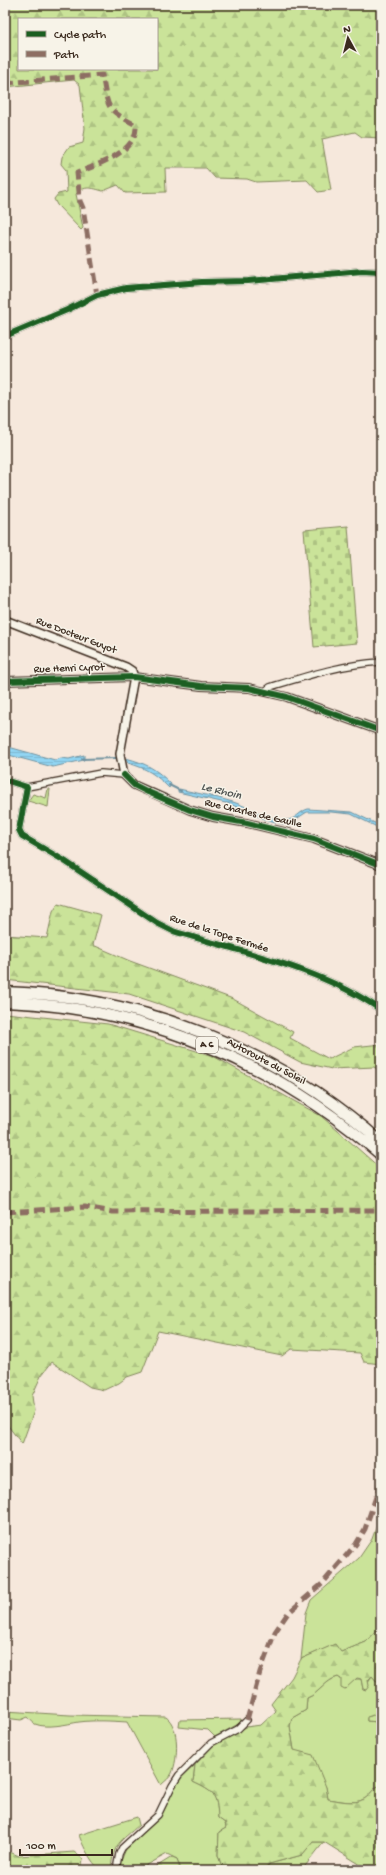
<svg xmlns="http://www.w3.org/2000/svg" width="386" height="1875" font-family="'Gochi Hand',sans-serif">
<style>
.green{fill:#cae399;stroke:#82865c}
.forest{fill:url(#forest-firs);stroke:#82865c;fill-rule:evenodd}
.cemetery{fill:url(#cemetery-stones);stroke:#82865c}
.water{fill:url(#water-rules);stroke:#6f919e}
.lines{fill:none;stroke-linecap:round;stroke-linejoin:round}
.stream{stroke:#6f919e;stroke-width:2}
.minor-casing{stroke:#3b2a1e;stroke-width:8}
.tertiary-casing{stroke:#3b2a1e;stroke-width:10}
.motorway-casing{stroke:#3b2a1e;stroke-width:13}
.minor{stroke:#f7f3e8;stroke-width:5.5}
.tertiary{stroke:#f7f3e8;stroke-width:7}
.motorway{stroke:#f7f3e8;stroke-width:10}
.quiet{stroke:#8d6e63;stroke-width:5;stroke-dasharray:10 5;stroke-linecap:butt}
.cycleway-casing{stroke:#f7f3e8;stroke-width:8}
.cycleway{stroke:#1b5e20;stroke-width:6}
.labels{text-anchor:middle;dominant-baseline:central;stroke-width:3;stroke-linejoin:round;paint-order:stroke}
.shield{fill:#f7f3e8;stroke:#73665b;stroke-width:1}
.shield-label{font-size:10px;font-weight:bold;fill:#3b2a1e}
.street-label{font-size:11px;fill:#3b2a1e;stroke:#f7f3e8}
.water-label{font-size:12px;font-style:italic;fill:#505553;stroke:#f7f3e8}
</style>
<defs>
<pattern id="forest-firs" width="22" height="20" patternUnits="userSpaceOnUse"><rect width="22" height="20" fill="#cae399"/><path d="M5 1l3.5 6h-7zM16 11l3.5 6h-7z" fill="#aec383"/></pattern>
<pattern id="cemetery-stones" width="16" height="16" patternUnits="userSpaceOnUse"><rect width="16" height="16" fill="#cae399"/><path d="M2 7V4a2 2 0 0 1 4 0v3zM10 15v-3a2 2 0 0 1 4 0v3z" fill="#aec383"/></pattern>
<pattern id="water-rules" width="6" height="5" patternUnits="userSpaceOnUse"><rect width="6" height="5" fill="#91d5f3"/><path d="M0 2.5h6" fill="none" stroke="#7eb7d0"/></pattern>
</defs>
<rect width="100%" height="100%" fill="#f6e8dc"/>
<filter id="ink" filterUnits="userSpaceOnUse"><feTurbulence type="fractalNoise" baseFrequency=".025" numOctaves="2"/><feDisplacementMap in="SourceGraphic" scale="8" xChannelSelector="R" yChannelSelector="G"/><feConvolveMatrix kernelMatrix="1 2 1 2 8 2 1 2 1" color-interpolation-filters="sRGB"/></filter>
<g filter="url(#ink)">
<!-- green -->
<path class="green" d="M48,789H50L48,807L28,801L33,794L46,798Z
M381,1514V1626L366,1642L341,1652L334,1645L301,1659L306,1613L311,1600L359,1558L372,1539Z
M372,1676L381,1686C381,1705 386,1709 367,1718V1721L378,1722L375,1739H381V1760L379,1759L378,1767L381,1770V1785C373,1787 370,1796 364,1799C355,1805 337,1800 328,1799L326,1787L294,1750L290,1726L292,1718L306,1710L307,1698C320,1693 325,1680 338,1677L341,1679H361L363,1689Z
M5,1711L70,1715L166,1717C180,1727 178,1759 172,1773C170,1778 165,1781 161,1785L127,1722C111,1721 95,1720 79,1722C67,1724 47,1729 35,1724C33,1723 30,1719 28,1717L21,1720L5,1718Z
M241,1719L240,1723L215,1737L208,1730L179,1727L180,1720Z
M195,1765L193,1782C214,1792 217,1794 218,1818L225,1823L226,1828L219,1832L218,1855L223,1870H181L177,1859L167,1854L138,1870H120V1863L126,1849L161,1816L178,1781Z
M137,1817L139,1825C120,1842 113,1843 111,1870C109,1870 104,1871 102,1870C93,1867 82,1844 79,1835Z
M312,1842H324L302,1870H265L269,1864L302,1855Z"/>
<!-- forest -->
<path class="forest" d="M5,5H381V138L362,137L355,132L322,139L331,190L318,192L307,180L256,182L247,179L215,178L206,168H165L166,192L125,193L118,185L103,191C92,188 85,185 76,194L83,228L81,230L57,205L54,199L58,194L67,192L66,170L61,164L62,157L69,147L83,143L85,128L80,85L74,80L5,87ZM19,19H157V69H19Z
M58,903L101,915L93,945L130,961L233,999L293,1032L290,1038L329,1059L354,1047L381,1044V1071L374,1067L332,1069L300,1062L244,1032L129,994L5,980V935L47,938L53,911Z
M5,1013L108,1024L213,1056L321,1116L381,1169V1364L364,1362L360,1353L291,1349L282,1356L158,1331L142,1372L127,1377L119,1383L104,1390L90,1387L52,1362L41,1376L32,1396L34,1411L22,1444L5,1422Z
M381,1626V1686L372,1676L368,1680L369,1686L366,1690L363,1689L361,1679L357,1678L345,1689L341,1687V1679L338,1677C325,1680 320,1693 307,1698L306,1710L292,1718L290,1726L294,1750L313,1755L326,1787L328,1799C337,1800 355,1805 364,1799C370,1796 373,1787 381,1785V1870H369L324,1842H313L302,1855L269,1864L265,1870H223L218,1855L219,1832L226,1828L225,1823L218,1818C217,1794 214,1792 193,1782L195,1765L215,1744L246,1727L261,1725L276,1711L271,1704L292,1677L301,1659L335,1644L341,1652L366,1642Z
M381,1708V1739H375L378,1722L367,1721V1717L377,1714Z
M5,1850L19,1856L74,1852L83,1859L82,1865L78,1870H5Z
M172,1857L177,1859L181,1870H151Z"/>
<!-- cemetery -->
<path class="cemetery" d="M348,526L357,643L314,647L304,530Z"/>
<!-- water -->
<path class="water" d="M5,746L55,760L61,758L69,759L84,755V760L53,767L5,754Z
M126,758C147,764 155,768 171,784L169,788C155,774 148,769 128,763Z
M179,789C197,793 216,797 233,802C250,807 269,821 287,820C295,820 300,811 308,809L352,812L381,826V829L351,814L331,812H307L290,823L284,824L264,819L230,804L178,792Z"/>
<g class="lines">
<!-- stream -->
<path class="stream" d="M82,759L117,758
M169,785L181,791"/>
<!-- minor casing -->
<g class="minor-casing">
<path id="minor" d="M5,336L67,310L97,295L126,288L202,282L248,281L362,271L381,272
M265,691L270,687C306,676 343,664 381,662
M5,780L27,787L101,773L124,775
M27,787L19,830L22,836L63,860L157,923L173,931C241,952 323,969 381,1010
M116,1870L119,1854L122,1848L158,1815L172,1786L179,1775L211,1743L238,1729L247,1720"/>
</g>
<!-- tertiary casing -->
<g class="tertiary-casing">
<path id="tertiary" d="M5,620L126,667L132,671L134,677
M134,677L120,754L124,775L134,785L190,810L213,817L247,823L314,839L381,865
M5,681L134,677L201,686L249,688L287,697L381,731"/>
</g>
<!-- motorway casing -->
<g class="motorway-casing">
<path id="motorway" d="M5,992C142,996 278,1050 381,1142
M5,1002C145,1007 277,1063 381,1155"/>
</g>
<!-- minor -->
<use href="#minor" class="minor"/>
<!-- tertiary -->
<use href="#tertiary" class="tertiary"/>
<!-- motorway -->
<use href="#motorway" class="motorway"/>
<!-- quiet -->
<path class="quiet" d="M5,83L102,75C109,109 104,108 136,125C138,152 98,164 77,173L80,201L83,208L97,295
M5,1212L85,1207L113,1212L381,1210
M247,1720L260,1672L275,1632L288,1613L322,1584L356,1544L365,1529L381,1482"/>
<!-- cycleway casing -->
<g class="cycleway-casing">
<path id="cycleway" d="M5,336L67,310L97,295L126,288L202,282L248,281L362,271L381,272
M5,681L134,677L201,686L249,688L287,697L381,731
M124,775L134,785L148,792L190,810L213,817L247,823L314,839L381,865
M5,780L27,787L19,830L22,836L63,860L157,923L173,931C241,952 323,969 381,1010"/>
</g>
<!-- cycleway -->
<use href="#cycleway" class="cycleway"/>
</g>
</g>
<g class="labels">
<!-- shield labels -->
<rect class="shield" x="196" y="1037" width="22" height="16" rx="3"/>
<g class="shield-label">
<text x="207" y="1045">A 6</text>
</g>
<!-- street labels -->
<g class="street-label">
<text transform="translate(76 636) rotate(21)">Rue Docteur Guyot</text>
<text transform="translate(69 669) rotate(-2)">Rue Henri Cyrot</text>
<text transform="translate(253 814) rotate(13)">Rue Charles de Gaulle</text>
<text transform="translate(219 934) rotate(18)">Rue de la Tope Fermée</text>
<text transform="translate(266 1062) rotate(28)">Autoroute du Soleil</text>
</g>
<!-- water labels -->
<g class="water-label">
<text transform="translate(221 792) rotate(14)">Le Rhoin</text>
</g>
</g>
<!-- margin -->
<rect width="386" height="1875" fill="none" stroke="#f7f3e8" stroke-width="20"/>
<rect x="10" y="10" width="366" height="1855" fill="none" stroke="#3b2a1e" stroke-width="1.5" filter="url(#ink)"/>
<!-- legend -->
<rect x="18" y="18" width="140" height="52" fill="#f7f3e8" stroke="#aca397"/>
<rect x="26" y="31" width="20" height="6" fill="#1b5e20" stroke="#aca397"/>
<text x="54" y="38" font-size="12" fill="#3b2a1e">Cycle path</text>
<rect x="26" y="51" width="20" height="6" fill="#8d6e63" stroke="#aca397"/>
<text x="54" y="58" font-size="12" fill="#3b2a1e">Path</text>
<!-- north arrow -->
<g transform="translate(348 38) rotate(353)" stroke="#f7f3e8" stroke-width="3" paint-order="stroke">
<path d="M0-3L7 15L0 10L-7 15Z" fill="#3b2a1e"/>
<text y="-6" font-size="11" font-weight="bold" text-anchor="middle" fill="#3b2a1e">N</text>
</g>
<!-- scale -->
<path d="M20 1849v6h92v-6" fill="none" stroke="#3b2a1e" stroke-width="2"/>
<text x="26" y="1849" font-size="12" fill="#3b2a1e" stroke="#f7f3e8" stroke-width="3" paint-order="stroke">100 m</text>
</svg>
